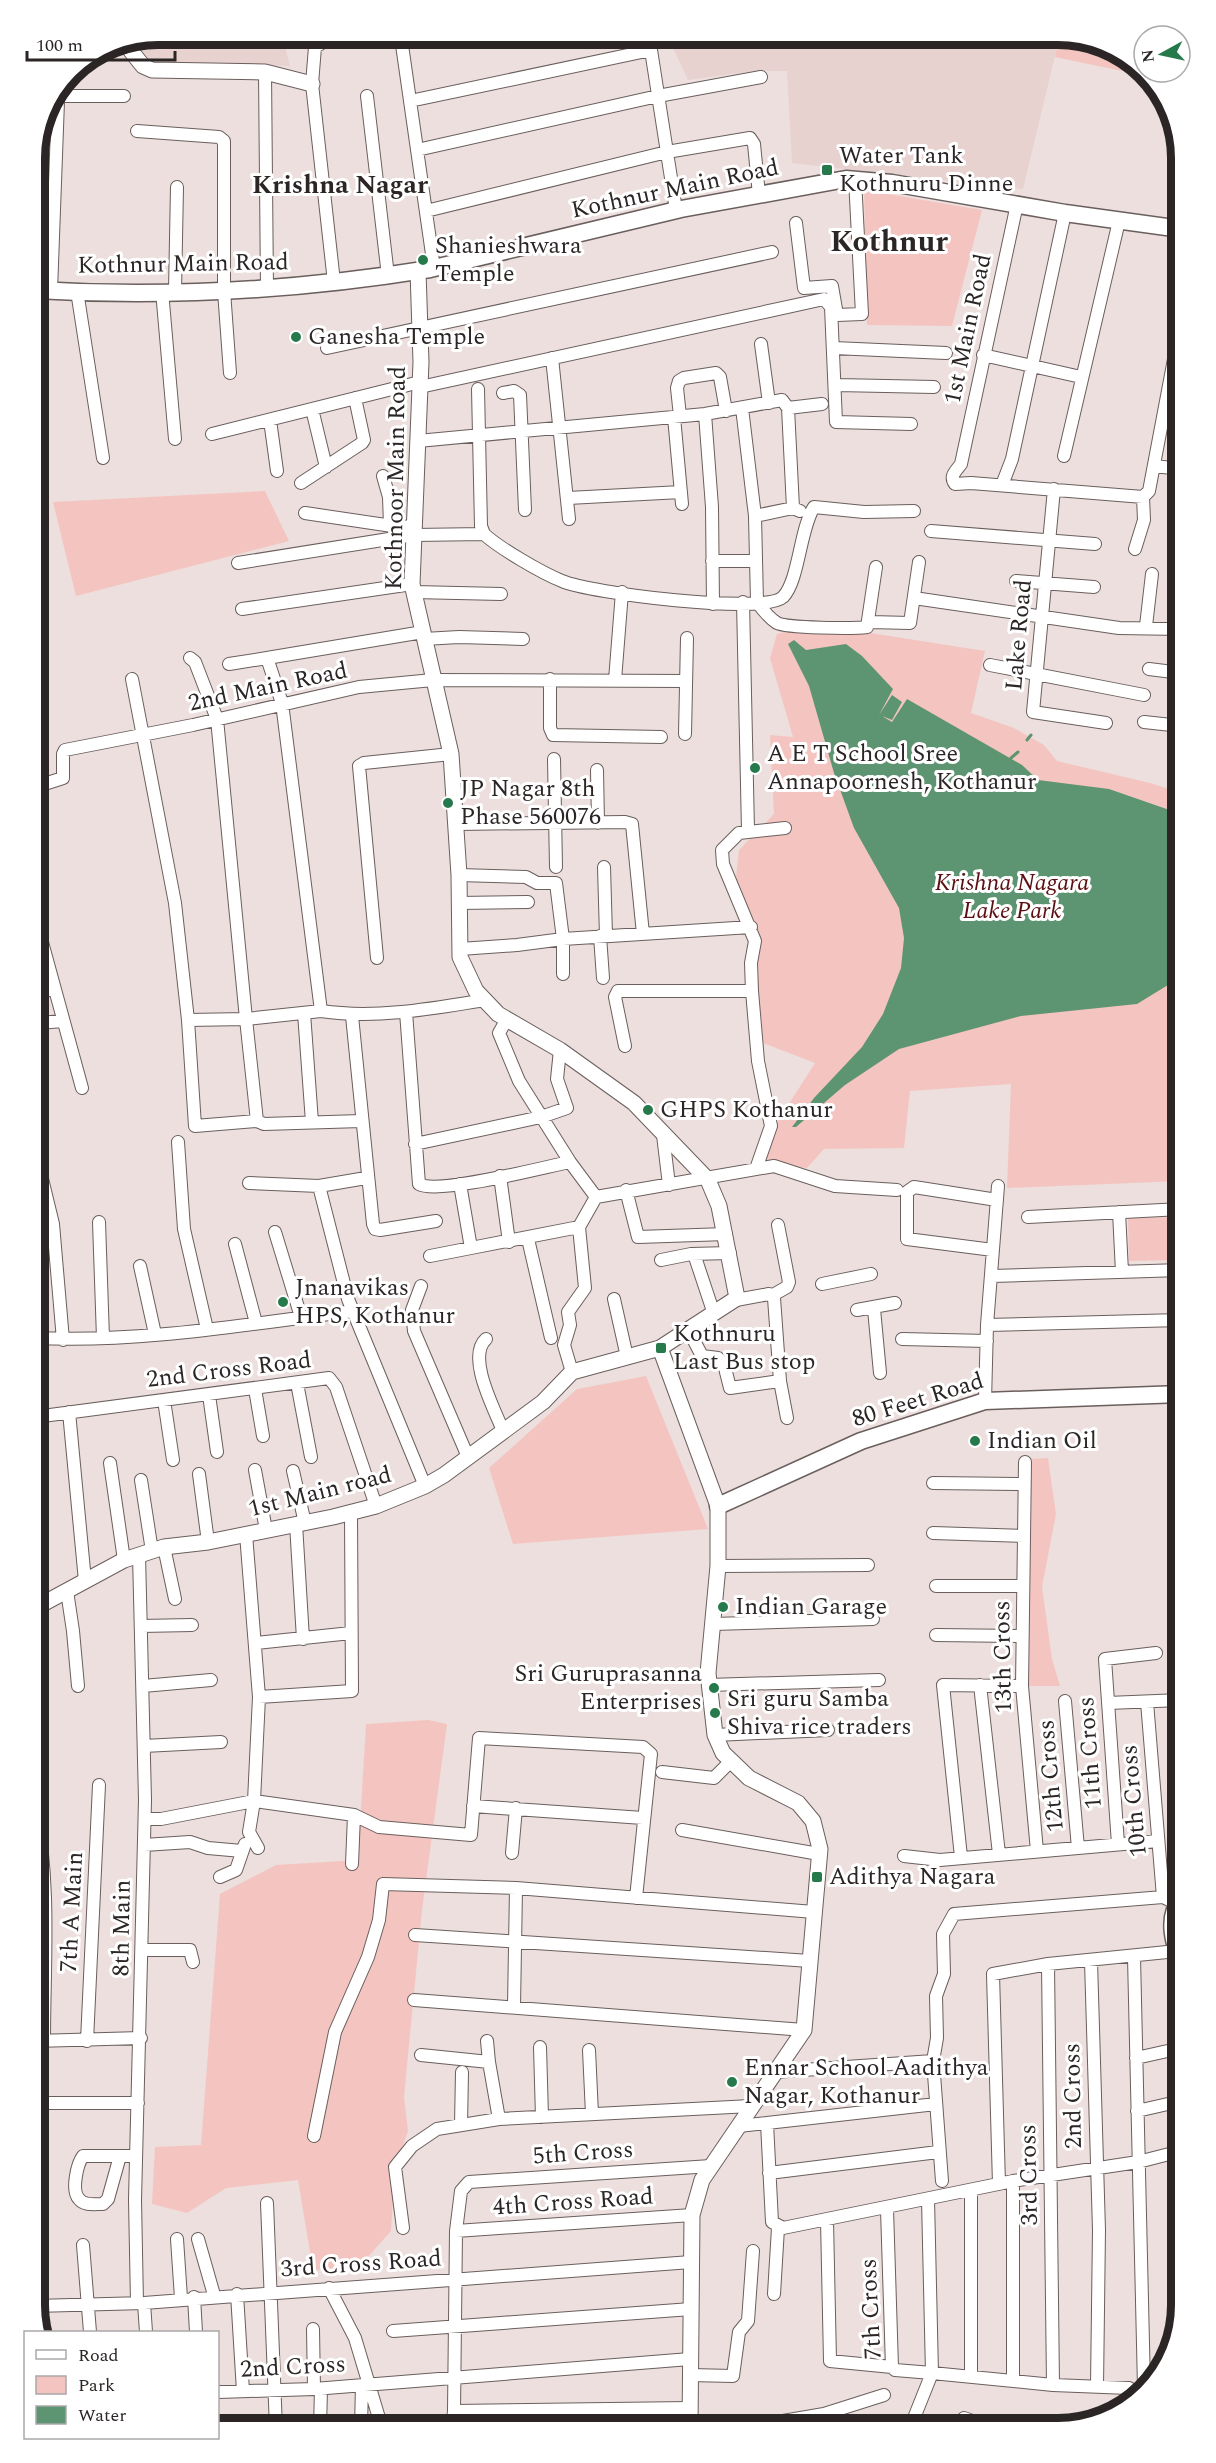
<svg xmlns="http://www.w3.org/2000/svg" width="1216" height="2463" font-family="Spectral,serif">
<style>
.built{fill:#e7d2cf}
.green{fill:#f4c5c0}
.water{fill:#5d9471}
.lines{fill:none;stroke-linecap:round;stroke-linejoin:round}
.stream{stroke:#5d9471;stroke-width:3}
.minor-casing{stroke:#6a5f5d;stroke-width:14}
.tertiary-casing{stroke:#6a5f5d;stroke-width:17}
.secondary-casing{stroke:#6a5f5d;stroke-width:19}
.minor{stroke:#fff;stroke-width:12}
.tertiary{stroke:#fff;stroke-width:15}
.secondary{stroke:#fff;stroke-width:16}
.poi-dot{fill:#25794b;stroke:#fff;stroke-width:2}
.labels{text-anchor:middle;dominant-baseline:central;stroke-width:6;stroke-linejoin:round;paint-order:stroke}
.poi-label{font-size:24px;fill:#2b2625;stroke:#fff;text-anchor:start}
.street-label{font-size:24px;fill:#2b2625;stroke:#fff}
.park-label{font-size:24px;font-style:italic;fill:#5c0f12;stroke:#fff}
.neighbourhood-label{font-size:26px;font-weight:bold;fill:#2b2625;stroke:#fff}
.district-label{font-size:30px;font-weight:bold;fill:#2b2625;stroke:#fff}
.rim{fill:none;stroke:#2b2625;stroke-width:8}
</style>
<rect width="100%" height="100%" fill="#ecdfdd"/>
<!-- built -->
<path class="built" d="M158,35H282L290,66L145,62L129,40Z
M667,35H1060L1023,189L792,163L787,71H755L688,80Z"/>
<!-- green -->
<path class="green" d="M1060,35H1067L1124,56L1122,71L1055,57Z
M864,190L982,210L952,326L867,325Z
M265,491L289,541L76,596L53,502Z
M799,628L864,632L985,651L971,713L1014,728L1044,745L1057,761L1150,783L1181,793V1006L1179,1008L1181,1181L1007,1188L1011,1084L910,1091L904,1148L824,1149L807,1168L765,1162L773,1129L815,1063L763,1043L756,965L762,941L736,877L739,850L774,814L770,735L793,737L770,658L777,634Z
M1181,1217V1260L1129,1261L1128,1218Z
M646,1376L708,1529L513,1544L489,1468L577,1389Z
M1048,1458L1056,1514L1042,1587L1052,1659L1060,1686H1025L1030,1459Z
M428,1720L447,1724L422,1910L404,2097L408,2131L395,2167L391,2231L359,2267L313,2270L298,2180L226,2188L187,2213L152,2204L155,2147L201,2145L220,1894L276,1865L358,1860L366,1724Z"/>
<!-- water -->
<path class="water" d="M794,640L806,650L846,644L862,656L893,689L879,715L892,695L902,702L892,720L882,716L892,722L907,699L1022,765L1038,780L1109,789L1181,814V977L1137,1004L1021,1016L899,1049L845,1085L796,1127H792L814,1098L862,1047L883,1014L901,968L904,938L899,908L854,828L834,773L809,686L788,644Z"/>
<g class="lines">
<!-- stream -->
<path class="stream" d="M1027,740L1031,735
M1011,758L1018,752"/>
<!-- minor casing -->
<g class="minor-casing">
<path id="minor" d="M633,35L651,50L676,210
M401,38L434,268
M265,72L267,289
M57,96H124
M367,96L388,276
M410,101L651,50
M137,131L219,137L224,141V291L230,373
M417,150L658,96L761,77
M1176,158L1181,159
M1017,204L961,464C956,471 949,476 955,484L971,483L1143,497
M426,211L667,152L750,138L754,144L759,195
M796,223L804,288L832,286L837,315L862,314L855,179
M334,282L312,84L315,47L327,40L500,35
M51,291L58,101L55,94
M77,291L103,458
M162,291L175,439
M175,291L177,187
M761,344L769,403
M327,348L772,252
M834,348L946,353
M983,355L1081,377
M552,358L569,519
M837,385L934,387
M420,387L824,299L831,307L836,422L911,424
M478,389L481,526L484,534C499,548 542,573 562,581C589,593 764,615 783,597C799,581 800,528 814,507L864,512L914,511
M503,393L514,391L520,395L525,510
M742,408L755,516L757,602C762,609 769,618 777,623C787,628 854,629 867,627L876,567
M788,408L822,404
M312,409L326,467
M705,414L712,507L713,604
M1164,414L1181,416
M680,416L677,388L679,381L684,378L716,373L720,377L726,411
M674,417L682,504
M270,420L277,471
M212,434L420,382
M418,441L705,414L782,400L788,408L793,508
M1064,456L1119,221
M1154,466L1181,469
M383,476L389,497L390,525
M301,483L362,443L364,440L355,398
M1002,485L1012,459L1065,213
M1054,489L1033,712L1106,723
M1143,497L1149,491L1181,322
M568,498L681,492
M305,513L399,527L415,526
M755,516L793,508L800,511
M931,531L1095,544
M1135,549L1144,520L1143,497
M712,561H754
M238,563L414,535L484,534
M1016,581L1094,587
M414,592L501,594
M914,598L1119,628L1181,629
M743,602L748,830
M242,609L412,584
M870,622L910,623L919,562
M1146,626L1152,574
M423,632L267,658L282,703L321,1011C376,1019 430,1009 485,1000
M424,639L459,637L523,639
M229,664L267,658
M990,665L1144,695
M1149,669L1181,673
M132,679L175,903L188,1020L246,1019L217,719L195,662L190,658
M550,679V728L553,735L661,737
M615,680L622,592
M1144,722L1181,726
M685,734L687,638
M554,759L556,867
M597,770L598,823
M35,787L63,778V754L65,750L193,725L359,687L433,680L686,681
M457,824L625,822L632,824L643,934
M604,867L606,936
M459,875L526,877L537,883H556L563,939L751,927
M35,888L42,942L82,1088
M459,903L528,902
M600,936L603,978
M460,949L517,945L563,939V974
M377,958L359,766L364,763L451,754
M35,993L54,989
M321,1011L246,1019L257,1121L264,1124L361,1121
M406,1012L419,1184C438,1195 544,1167 570,1162
M304,1013L312,1122
M35,1015L40,1023L62,1021
M352,1016L373,1224L375,1229L380,1230L436,1221
M507,1019L499,1033L519,1081L570,1162L596,1197L579,1227L585,1288L568,1312L570,1325L564,1345L572,1372
M188,1020L195,1126L257,1121
M625,1046L615,997L618,991H752
M663,1135L669,1185
M178,1142L184,1229L207,1329
M415,1144L541,1117L567,1108L557,1079L560,1050
M35,1150L53,1224L63,1340
M756,1169L771,1126L758,1061L752,991L751,963L755,941L723,864L722,850L739,833L785,828
M500,1176L509,1242
M249,1183L319,1186L366,1178
M460,1184L471,1248L579,1227
M319,1186L348,1299L425,1486
M626,1190L638,1237L726,1234
M596,1197L774,1166L835,1186L897,1190
M1119,1212L1122,1272
M1028,1217L1181,1209
M99,1222L103,1338
M275,1232L301,1317
M528,1239L551,1338
M235,1244L256,1323
M993,1250L907,1239V1192L914,1187L997,1200
M694,1254L714,1314
M430,1256L471,1248
M661,1260L691,1254L730,1253
M140,1266L155,1334
M992,1276L1181,1270
M822,1284L871,1274
M421,1286L412,1310L414,1331L468,1457
M773,1295L787,1287L789,1282L778,1225
M614,1299L627,1357
M736,1300L769,1294L774,1298L780,1381L787,1418
M874,1309L880,1373
M857,1310L895,1303
M987,1325L1181,1320
M689,1331L702,1356L718,1358L724,1364L730,1388L780,1381
M35,1338C141,1343 248,1324 353,1311
M486,1339C466,1357 495,1410 503,1431
M902,1339L987,1341
M297,1383L311,1457
M255,1389L263,1436
M209,1395L217,1452
M164,1400L173,1460
M985,1401L987,1325L998,1186
M69,1412L85,1581
M35,1417L329,1378L336,1387L376,1506
M1025,1462L1022,1686L1037,1851
M110,1463L124,1560
M255,1470L266,1530
M293,1471L305,1523
M199,1474L208,1542
M141,1480L152,1551
M933,1483L1024,1484
M296,1524L303,1639
M933,1533L1024,1536
M246,1534L259,1697L254,1801L249,1832L258,1848
M164,1547L175,1599
M718,1566L868,1565
M35,1579L37,1607
M936,1586H1023
M67,1591L73,1631L78,1686
M713,1624L873,1619
M141,1626L192,1625
M936,1635L1021,1636
M256,1643L351,1633
M708,1685L879,1680
M980,1685L999,1854
M143,1686L211,1680
M259,1697L352,1691L351,1513
M1065,1701L1078,1848
M1147,1702L1163,1897
M1108,1703L1181,1700
M715,1735L828,1730
M144,1746L221,1742
M662,1772L714,1778L731,1761
M473,1806L643,1818
M35,1808C51,1884 44,1963 44,2041
M145,1819H161L254,1801L354,1815L379,1827L471,1835L479,1738L643,1747L651,1754L636,1898
M682,1830L819,1854
M1118,1844L1105,1659L1156,1653
M144,1845L190,1842L208,1848L242,1851
M512,1853L516,1808
M904,1856L940,1860L1158,1841
M961,1857L943,1685L1022,1686
M352,1864L354,1815
M220,1877L236,1870L245,1844
M415,1935L810,1961
M142,1950H190L193,1962
M1134,1957L1144,2387
M1091,1961L1099,2230L1097,2387
M1048,1964L1053,2385
M414,2000L804,2030
M514,2006L516,1888
M35,2041L141,2038
M87,2041L99,1785
M540,2047L542,2117
M589,2050L592,2114
M421,2055L489,2062L487,2041
M1136,2058L1181,2048
M489,2062L499,2119
M774,2072L933,2061
M35,2103H138
M1137,2111L1181,2101
M767,2123L936,2104
M461,2125L462,2072
M739,2126L767,2123L772,2222L783,2228L1013,2181L1138,2162L1181,2151
M314,2136L335,2032L368,1957L379,1920L383,1884L516,1888L814,1912
M120,2156L108,2199L103,2204C95,2204 84,2206 79,2199C71,2191 77,2164 83,2156H136
M769,2173L938,2152
M942,2181L933,2061L937,2038L936,1996L944,1974L943,1934L954,1914L1163,1897L1181,1906
M1013,2181V2380
M999,2184L993,1974L1048,1964L1177,1951
M971,2190V2376
M267,2203L276,2428
M887,2209L892,2367L895,2370L932,2373L928,2199
M827,2220L830,2361L892,2367
M403,2228L395,2167L412,2146L437,2129L499,2119L751,2106
M456,2231L692,2215
M177,2239L181,2298
M198,2239L214,2295
M83,2245L90,2332
M35,2273L38,2306
M329,2288L355,2338L382,2428
M237,2294L243,2391
M774,2294L778,2228
M194,2297L196,2332
M137,2303L135,2200L145,1800L139,1555
M144,2303L146,2332
M35,2306L144,2303L691,2262
M313,2329L314,2389
M393,2331L691,2309
M690,2375L733,2376L739,2332L748,2321L753,2251
M218,2392L314,2389L690,2359
M690,2408L454,2411L456,2231L461,2191L469,2182L711,2166
M964,2418L992,2428
M690,2424L783,2421L824,2414L884,2395
M320,2428L321,2389
M361,2428L362,2385
M452,2428L454,2411
M910,2428L932,2373L1053,2385L1129,2388L1137,2393"/>
</g>
<!-- tertiary casing -->
<g class="tertiary-casing">
<path id="tertiary" d="M123,41L143,66L152,70L265,72L312,84
M660,1348L718,1506V1566L708,1673L715,1735L723,1753L749,1778L798,1803L813,1821L820,1849L804,2030L702,2180L692,2215L690,2428
M35,1608L124,1560L164,1547L208,1542L333,1517L376,1506L425,1486L444,1475L543,1402L572,1372L660,1348L737,1298L719,1206L708,1180L634,1103L560,1050L498,1014L476,991L460,957L459,875L451,754L412,584L421,362L418,271"/>
</g>
<!-- secondary casing -->
<g class="secondary-casing">
<path id="secondary" d="M35,290C166,298 300,290 430,269L681,209L846,179L892,183L1065,213L1181,229
M718,1506L861,1441L985,1401L1181,1394
M1181,1965C1175,1946 1165,1917 1181,1901
M1133,2397L1140,2391"/>
</g>
<!-- minor -->
<use href="#minor" class="minor"/>
<!-- tertiary -->
<use href="#tertiary" class="tertiary"/>
<!-- secondary -->
<use href="#secondary" class="secondary"/>
</g>
<!-- markers -->
<g class="poi-dot">
<rect x="821" y="164" width="12" height="12" rx="3"/>
<circle cx="423" cy="260" r="6"/>
<circle cx="296" cy="337" r="6"/>
<circle cx="755" cy="768" r="6"/>
<circle cx="448" cy="803" r="6"/>
<circle cx="648" cy="1110" r="6"/>
<circle cx="283" cy="1302" r="6"/>
<rect x="655" y="1342" width="12" height="12" rx="3"/>
<circle cx="975" cy="1441" r="6"/>
<circle cx="723" cy="1607" r="6"/>
<circle cx="714" cy="1688" r="6"/>
<circle cx="715" cy="1713" r="6"/>
<rect x="811" y="1871" width="12" height="12" rx="3"/>
<circle cx="732" cy="2082" r="6"/>
</g>
<g class="labels">
<!-- poi labels -->
<g class="poi-label">
<text x="839" y="156">Water Tank<tspan x="839" dy="28">Kothnuru Dinne</tspan></text>
<text x="435" y="246">Shanieshwara<tspan x="435" dy="28">Temple</tspan></text>
<text x="308" y="337">Ganesha Temple</text>
<text x="767" y="754">A E T School Sree<tspan x="767" dy="28">Annapoornesh, Kothanur</tspan></text>
<text x="460" y="789">JP Nagar 8th<tspan x="460" dy="28">Phase 560076</tspan></text>
<text x="660" y="1110">GHPS Kothanur</text>
<text x="295" y="1288">Jnanavikas<tspan x="295" dy="28">HPS, Kothanur</tspan></text>
<text x="673" y="1334">Kothnuru<tspan x="673" dy="28">Last Bus stop</tspan></text>
<text x="987" y="1441">Indian Oil</text>
<text x="735" y="1607">Indian Garage</text>
<text x="702" y="1674" text-anchor="end">Sri Guruprasanna<tspan x="702" dy="28">Enterprises</tspan></text>
<text x="727" y="1699">Sri guru Samba<tspan x="727" dy="28">Shiva rice traders</tspan></text>
<text x="829" y="1877">Adithya Nagara</text>
<text x="744" y="2068">Ennar School Aadithya<tspan x="744" dy="28">Nagar, Kothanur</tspan></text>
</g>
<!-- street labels -->
<g class="street-label">
<text transform="translate(675 189) rotate(-12)">Kothnur Main Road</text>
<text transform="translate(183 264) rotate(-1)">Kothnur Main Road</text>
<text transform="translate(968 329) rotate(-78)">1st Main Road</text>
<text transform="translate(396 478) rotate(-89)">Kothnoor Main Road</text>
<text transform="translate(1019 635) rotate(-85)">Lake Road</text>
<text transform="translate(268 687) rotate(-12)">2nd Main Road</text>
<text transform="translate(229 1370) rotate(-7)">2nd Cross Road</text>
<text transform="translate(918 1400) rotate(-17)">80 Feet Road</text>
<text transform="translate(320 1492) rotate(-14)">1st Main road</text>
<text transform="translate(1003 1657) rotate(-91)">13th Cross</text>
<text transform="translate(1090 1753) rotate(-94)">11th Cross</text>
<text transform="translate(1051 1776) rotate(-95)">12th Cross</text>
<text transform="translate(1134 1801) rotate(-95)">10th Cross</text>
<text transform="translate(72 1912) rotate(-87)">7th A Main</text>
<text transform="translate(122 1928) rotate(-89)">8th Main</text>
<text transform="translate(1073 2096) rotate(-91)">2nd Cross</text>
<text transform="translate(583 2153) rotate(-4)">5th Cross</text>
<text transform="translate(1029 2175) rotate(-91)">3rd Cross</text>
<text transform="translate(573 2202) rotate(-4)">4th Cross Road</text>
<text transform="translate(361 2264) rotate(-4)">3rd Cross Road</text>
<text transform="translate(871 2309) rotate(-93)">7th Cross</text>
<text transform="translate(293 2367) rotate(-3)">2nd Cross</text>
</g>
<!-- park labels -->
<g class="park-label">
<text x="1012" y="883">Krishna Nagara<tspan x="1012" dy="28">Lake Park</tspan></text>
</g>
<!-- neighbourhood labels -->
<g class="neighbourhood-label">
<text x="340" y="185">Krishna Nagar</text>
</g>
<!-- district labels -->
<g class="district-label">
<text x="889" y="242">Kothnur</text>
</g>
</g>
<!-- crop -->
<path d="M0 0H1216V2463H0ZM158 45H1058A113 113 0 0 1 1171 158V2305A113 113 0 0 1 1058 2418H158A113 113 0 0 1 45 2305V158A113 113 0 0 1 158 45Z" fill="#fff" fill-rule="evenodd"/>
<path class="rim" d="M158 45H1058A113 113 0 0 1 1171 158V2305A113 113 0 0 1 1058 2418H158A113 113 0 0 1 45 2305V158A113 113 0 0 1 158 45Z"/>
<!-- legend -->
<rect x="24" y="2331" width="195" height="108" fill="#ffffff" stroke="#aaa8a8" stroke-width="1.5"/>
<rect x="36" y="2350" width="30" height="9" fill="#ffffff" stroke="#aaa8a8" stroke-width="1.5"/>
<text x="78" y="2361" font-size="18" fill="#2b2625">Road</text>
<rect x="36" y="2376" width="30" height="18" fill="#f4c5c0" stroke="#aaa8a8" stroke-width="1.5"/>
<text x="78" y="2391" font-size="18" fill="#2b2625">Park</text>
<rect x="36" y="2406" width="30" height="18" fill="#5d9471" stroke="#aaa8a8" stroke-width="1.5"/>
<text x="78" y="2421" font-size="18" fill="#2b2625">Water</text>
<!-- north arrow -->
<g transform="translate(1162 54) rotate(262)"><circle r="28" fill="#ffffff" stroke="#aaa8a8" stroke-width="1.5"/>
<path d="M0-4.5L10 22L0 15L-10 22Z" fill="#25794b"/>
<text y="-9" font-size="16" font-weight="bold" text-anchor="middle" fill="#2b2625">N</text>
</g>
<!-- scale -->
<path d="M27 51v9h148v-9" fill="none" stroke="#2b2625" stroke-width="3"/>
<text x="36" y="51" font-size="18" fill="#2b2625" stroke="#ffffff" stroke-width="4.5" paint-order="stroke">100 m</text>
</svg>
